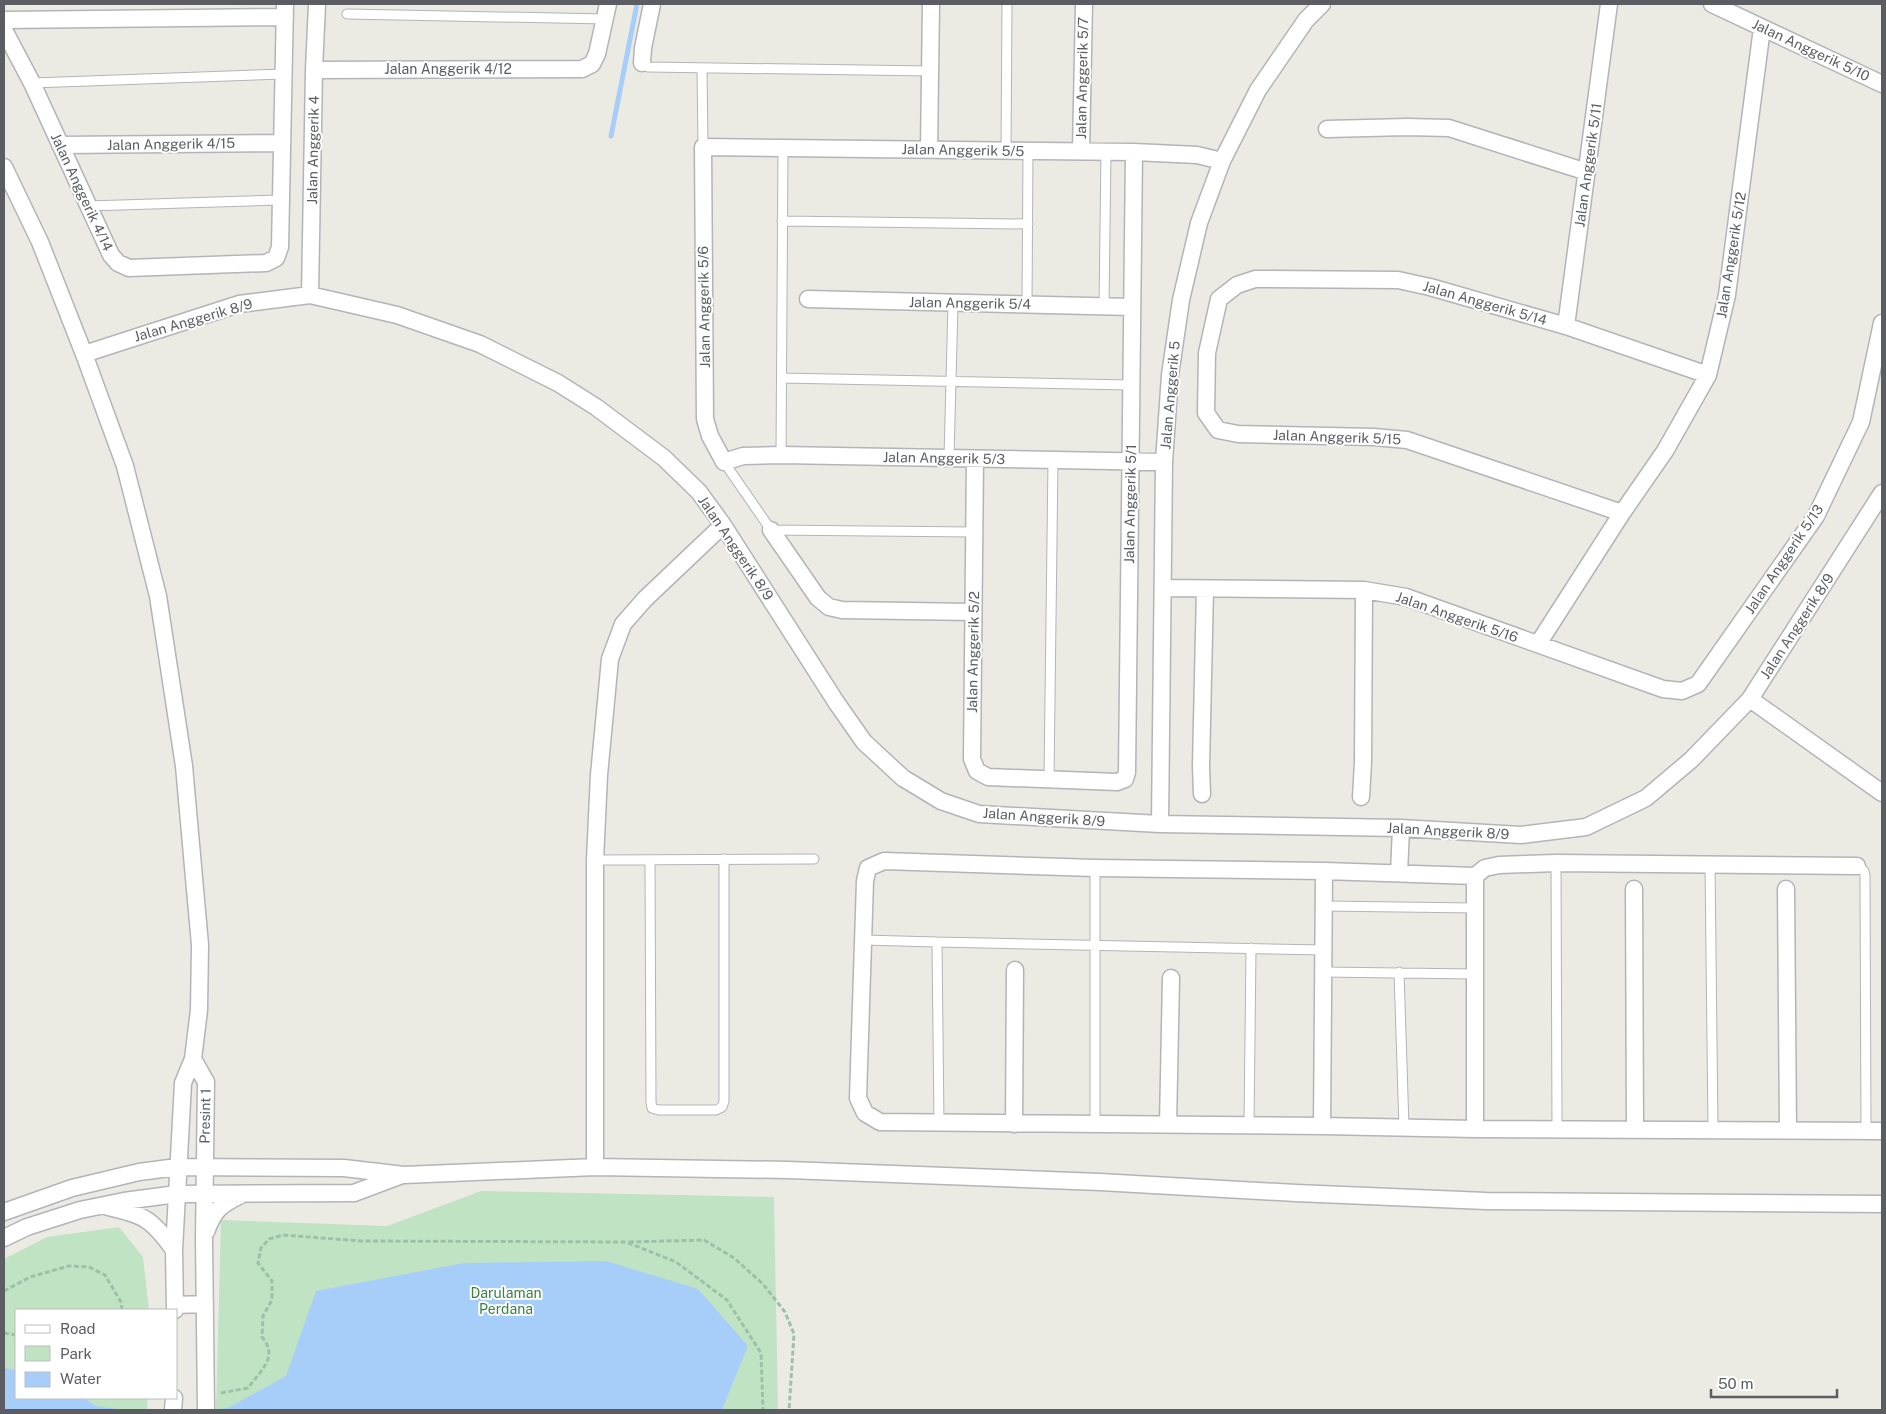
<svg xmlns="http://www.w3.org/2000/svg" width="1886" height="1414" font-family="'Public Sans',sans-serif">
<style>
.green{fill:#c0e3c3}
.water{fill:#a6cef9}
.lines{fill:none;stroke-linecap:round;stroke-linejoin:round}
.stream{stroke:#a6cef9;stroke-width:5}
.lane-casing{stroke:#b3b4b9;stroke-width:11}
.street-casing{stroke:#b3b4b9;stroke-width:19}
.path{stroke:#9bc2a9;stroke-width:3;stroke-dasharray:5 2.5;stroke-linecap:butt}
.lane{stroke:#fff;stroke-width:9}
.street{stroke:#fff;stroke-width:16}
.labels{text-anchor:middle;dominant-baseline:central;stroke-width:4;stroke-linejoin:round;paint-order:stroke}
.street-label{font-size:14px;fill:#5b5d62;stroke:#fff}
.park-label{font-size:14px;fill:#3b8144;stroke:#fff}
</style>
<rect width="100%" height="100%" fill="#ecebe3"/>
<!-- green -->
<path class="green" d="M481,1191L774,1197L778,1410H216L221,1220L387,1226Z
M119,1227L143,1257L149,1310H16V1398H148L147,1410H4V1259L47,1237Z"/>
<!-- water -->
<path class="water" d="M606,1261L698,1289L748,1346L722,1410H210L228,1408L286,1376L316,1291L464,1263Z
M4,1368L16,1371V1398H84L96,1406L124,1410H4Z"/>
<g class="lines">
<!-- stream -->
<path class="stream" d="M611,136L637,4"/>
<!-- lane casing -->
<g class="lane-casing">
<path id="lane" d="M347,14L606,19
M642,63L648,67L930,71
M702,69L703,147
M32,83L284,74
M1006,150L1007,4
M88,206L281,200
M782,221L1028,224
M1027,304L1028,151
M1104,306L1106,152
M782,378L1131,385
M781,455L783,148
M949,458L953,303
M724,462L771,530L974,532
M1049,779L1053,460
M595,860L814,859
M650,860L651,1102L652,1108L659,1110H716L722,1107L724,1101V859
M1556,863L1557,1128
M1710,864L1713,1130
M1857,866L1864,871L1865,875L1866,1131
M1323,906L1475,908
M863,940L937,942
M1323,972L1475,974
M1399,972L1404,1127
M1095,1123V868
M939,1124L937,942L1323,950
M1249,1125L1251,948"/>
</g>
<!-- street casing -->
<g class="street-casing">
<path id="street" d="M1712,4L1882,84
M4,20L285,17
M4,30L32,83L111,255L118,263L129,268L266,263L276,258L280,247L285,4
M642,63L643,48L652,4
M314,70L582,69L592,64L597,54L608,4
M1327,129L1407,127L1449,128L1587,172
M60,145L282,143
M929,150L931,4
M1081,151L1084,4
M4,167L40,242L84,354L125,466L158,596L184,766L200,945L199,1010L193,1059L183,1083L174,1250L175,1310
M310,295L314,70L317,4
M808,299L1132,307
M1566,326L1609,4
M84,354L239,304L310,295L397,315L480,344L558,383L596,407L664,458L699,492L723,525L836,702L864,742L903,778L941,801L979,814L1160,824L1401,828L1521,835L1586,827L1646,798L1691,760L1750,699L1882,493
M975,459L972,759L977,771L988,777L1117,782L1125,779L1127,772L1134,152
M1164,462L781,455L743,456L724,462L710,436L705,419L703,147L1134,152L1197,155L1222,161
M1622,513L1407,440L1374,437L1238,434L1218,430L1206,413L1207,353L1219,299L1237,285L1255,279L1398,280L1430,287L1566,326L1708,375
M771,530L818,598L829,607L842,610L973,612
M1164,588L1364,590L1406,597L1663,689L1682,691L1698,684L1816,516L1861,422L1882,323
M1538,644L1622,513L1665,451L1708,375L1727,295L1762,28
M1750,699L1882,793
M1202,794L1201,766L1205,589
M1361,797L1363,762L1364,590
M1160,824L1164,462L1170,375L1181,300L1199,223L1222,161L1258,90L1306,20L1322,4
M1857,866L1556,863L1499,865L1485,868L1475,876L1324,871L1095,868L884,861L868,868L865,881L858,1098L865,1113L880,1122L1322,1126L1475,1129L1882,1131
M1399,873L1401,828
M1475,876V1129
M1634,889L1635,1129
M1786,889L1788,1130
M193,1059L206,1082L204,1239L206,1410
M1014,1124L1015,970
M1168,1125L1171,978
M1322,1126L1324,871
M595,1167V860L599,775L610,659L623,624L645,599L723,525
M108,1207C144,1215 152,1219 174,1250
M4,1212L72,1188L139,1172L177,1167L344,1168L404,1175L595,1167L788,1170L1100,1182L1296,1193L1486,1201L1882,1204
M206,1232C214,1210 220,1205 241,1195
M4,1238L27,1227L80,1210L124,1201L177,1194L354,1193L402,1175
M175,1305L205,1304
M173,1410L174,1398"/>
</g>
<!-- path -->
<path class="path" d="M629,1242L704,1240L734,1258L763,1284L785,1312L794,1334L789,1410
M4,1291L30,1277L69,1266L89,1267L105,1275L121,1302L122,1310
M4,1333L16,1335
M221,1393L248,1388C261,1370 279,1357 262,1337L263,1316L272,1300V1281L258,1263L261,1248L269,1239L283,1235L361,1241L626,1242L676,1262L727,1300L761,1353L763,1410"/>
<!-- lane -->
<use href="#lane" class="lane"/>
<!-- street -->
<use href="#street" class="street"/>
</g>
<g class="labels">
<!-- street labels -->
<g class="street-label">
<text transform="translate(1811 50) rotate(25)">Jalan Anggerik 5/10</text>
<text x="448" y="69">Jalan Anggerik 4/12</text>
<text transform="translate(1082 78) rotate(-89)">Jalan Anggerik 5/7</text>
<text transform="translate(171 144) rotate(-1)">Jalan Anggerik 4/15</text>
<text transform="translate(313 150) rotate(-89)">Jalan Anggerik 4</text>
<text transform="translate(963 150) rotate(1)">Jalan Anggerik 5/5</text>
<text transform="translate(1588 165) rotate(-82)">Jalan Anggerik 5/11</text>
<text transform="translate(82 192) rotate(65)">Jalan Anggerik 4/14</text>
<text transform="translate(1731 255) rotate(-81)">Jalan Anggerik 5/12</text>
<text transform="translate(970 303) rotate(1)">Jalan Anggerik 5/4</text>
<text transform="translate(1485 303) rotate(16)">Jalan Anggerik 5/14</text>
<text transform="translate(704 307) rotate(-91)">Jalan Anggerik 5/6</text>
<text transform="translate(193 320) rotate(-16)">Jalan Anggerik 8/9</text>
<text transform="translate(1170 395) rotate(-85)">Jalan Anggerik 5</text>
<text transform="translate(1337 437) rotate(2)">Jalan Anggerik 5/15</text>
<text transform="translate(944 458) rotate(1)">Jalan Anggerik 5/3</text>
<text transform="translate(1130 504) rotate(-89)">Jalan Anggerik 5/1</text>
<text transform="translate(736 548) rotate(56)">Jalan Anggerik 8/9</text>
<text transform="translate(1784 559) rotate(-56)">Jalan Anggerik 5/13</text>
<text transform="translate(1457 617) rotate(19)">Jalan Anggerik 5/16</text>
<text transform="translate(1797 626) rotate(-57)">Jalan Anggerik 8/9</text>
<text transform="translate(973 652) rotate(-89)">Jalan Anggerik 5/2</text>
<text transform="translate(1044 817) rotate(4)">Jalan Anggerik 8/9</text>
<text transform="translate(1448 831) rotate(3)">Jalan Anggerik 8/9</text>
<text transform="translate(205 1116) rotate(-89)">Presint 1</text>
</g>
<!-- park labels -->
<g class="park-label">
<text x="506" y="1293">Darulaman<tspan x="506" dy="16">Perdana</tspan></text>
</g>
</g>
<!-- border -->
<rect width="1886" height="1414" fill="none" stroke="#5b5d62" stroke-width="10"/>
<!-- legend -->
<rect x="15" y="1309" width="162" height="90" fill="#ffffff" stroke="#bdbec0"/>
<rect x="25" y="1325" width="25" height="8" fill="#ffffff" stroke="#bdbec0"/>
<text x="60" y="1334" font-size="15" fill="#5b5d62">Road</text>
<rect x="25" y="1346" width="25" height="15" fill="#c0e3c3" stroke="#bdbec0"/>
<text x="60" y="1359" font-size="15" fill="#5b5d62">Park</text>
<rect x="25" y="1372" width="25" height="15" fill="#a6cef9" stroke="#bdbec0"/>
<text x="60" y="1384" font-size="15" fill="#5b5d62">Water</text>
<!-- scale -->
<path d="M1711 1389v8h126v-8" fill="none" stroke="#5b5d62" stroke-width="2.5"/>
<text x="1718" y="1389" font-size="15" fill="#5b5d62" stroke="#ffffff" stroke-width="4" paint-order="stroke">50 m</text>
</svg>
